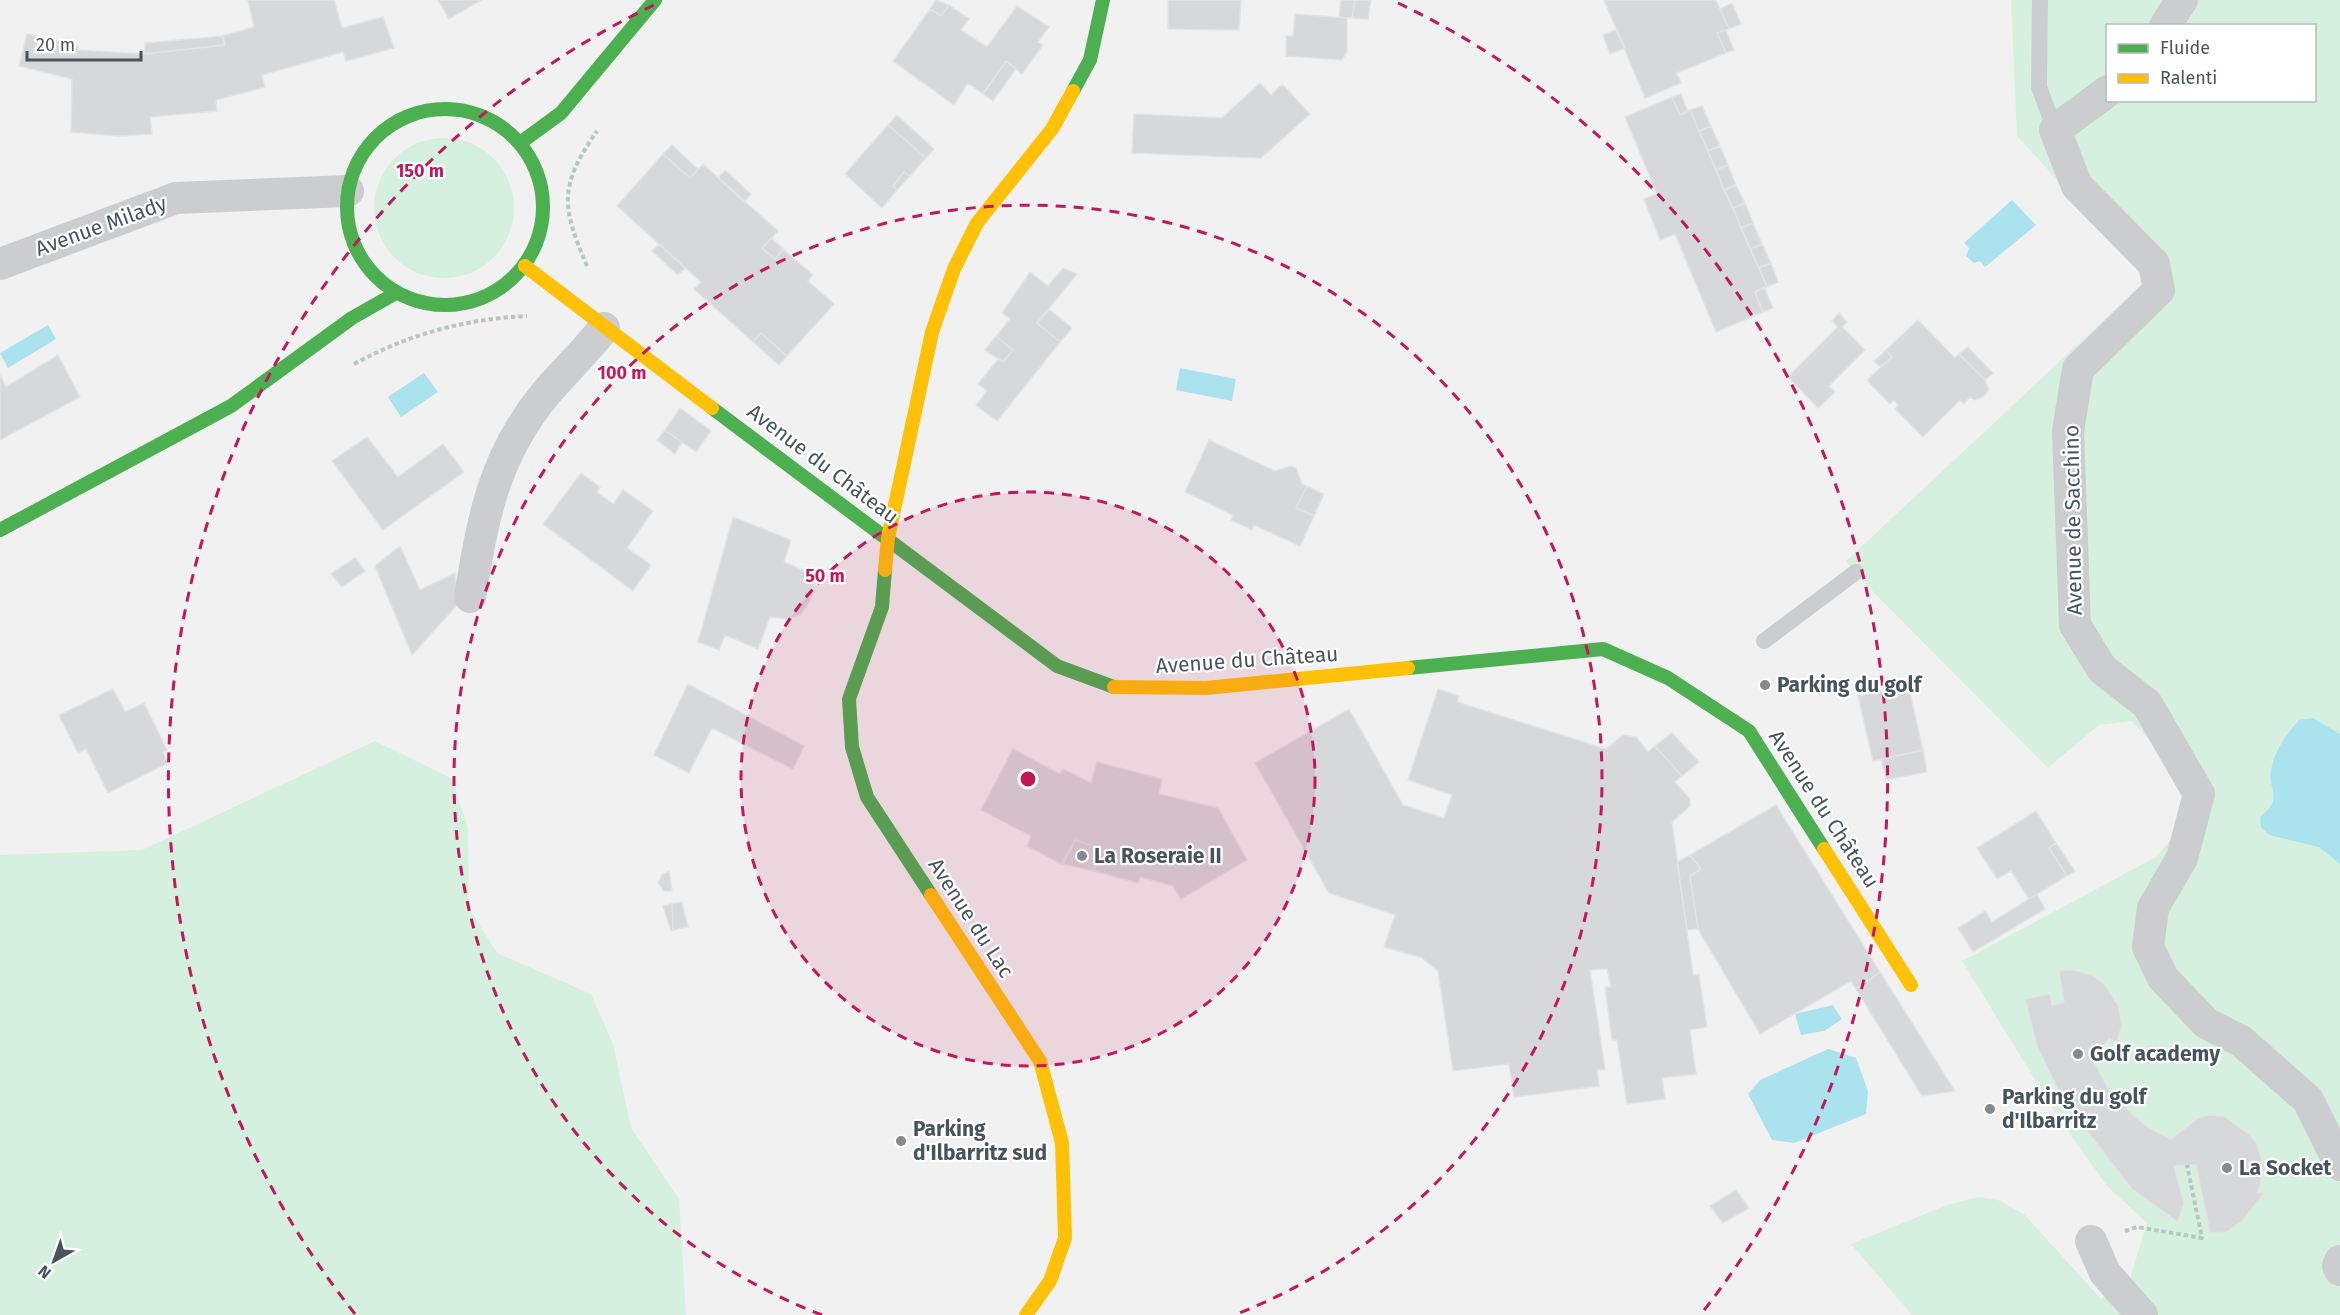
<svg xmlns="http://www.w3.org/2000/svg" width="2340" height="1315" font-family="'Fira Sans',sans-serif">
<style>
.green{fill:#d6f0df;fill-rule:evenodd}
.water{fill:#aae2ee}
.building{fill:#d7d8d9;stroke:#e2e3e4;stroke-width:1.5}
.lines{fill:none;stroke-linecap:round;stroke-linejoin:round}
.path{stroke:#b9c5c1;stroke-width:4;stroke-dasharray:4.5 3;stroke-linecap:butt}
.lane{stroke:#cbcdcf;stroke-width:16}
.street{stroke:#cbcdcf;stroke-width:32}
.fast{stroke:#4caf50;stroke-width:14}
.slow{stroke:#ffc107;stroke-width:14}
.ring{fill:none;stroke:#c2185b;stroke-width:3;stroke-dasharray:10 8}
.poi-dot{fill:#838b91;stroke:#fff;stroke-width:2}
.labels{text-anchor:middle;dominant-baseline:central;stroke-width:4.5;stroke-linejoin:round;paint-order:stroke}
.street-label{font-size:21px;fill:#48545d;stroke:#fff}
.poi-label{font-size:21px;font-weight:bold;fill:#48545d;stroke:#fff;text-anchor:start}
.centre{fill:#c2185b;stroke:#fff;stroke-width:3}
.ring-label{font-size:18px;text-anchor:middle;font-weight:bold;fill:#c2185b;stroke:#fff;stroke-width:4.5;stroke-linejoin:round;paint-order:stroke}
</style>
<rect width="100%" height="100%" fill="#f1f1f1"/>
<!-- green -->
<path class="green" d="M2011,0H2340V1315H1912L1851,1244L1947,1205L1978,1197L1998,1200L2024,1214L2101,1299L2130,1278L2147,1223L2108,1187L2061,1122L1962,961L2156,857L2184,825V785L2154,744L2131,721L2099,725L2048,768L1877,596L1846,561L2148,279L2017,136ZM2108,26H2314V100H2108Z
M374 208a70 70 0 1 1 140 0a70 70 0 1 1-140 0Z
M375,741L451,778L468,827L469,908L497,953L591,994L613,1044L631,1128L679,1199L686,1315H0V855L142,850Z"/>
<!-- water -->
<path class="water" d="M2012,200L2036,225L1985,267L1980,261L1974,263L1966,256L1969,248L1964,243Z
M48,325L56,339L8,368L0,353Z
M1180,368L1236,379L1232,401L1176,390Z
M424,373L438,392L401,417L388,397Z
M2313,718L2340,734V864L2319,847L2269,835L2261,827L2260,817C2285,798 2267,789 2271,770C2275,750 2286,735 2299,720Z
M1833,1005L1842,1019L1824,1031L1801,1035L1795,1014Z
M1828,1049L1856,1058L1868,1091L1866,1114L1794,1143L1772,1140L1748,1094L1760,1080Z"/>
<!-- building -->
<path class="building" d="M248,0H334L342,28L383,17L394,48L346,61L343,52L262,75L265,87L216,100L217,111L150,117L152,134L119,136L71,132L72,79L19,66L27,34L78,46V50L144,54L225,45L222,36L254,27Z
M438,0H481L449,19Z
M936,0L949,5L941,16L930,9Z
M1168,0H1241L1239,30L1168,29Z
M1341,0H1355L1352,18L1339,17Z
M1355,0H1371L1368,19L1352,18Z
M1604,0H1716L1729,29L1717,33L1726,53L1677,73L1681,83L1645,98Z
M1732,3L1741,24L1729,29L1720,9Z
M949,5L969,19L961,30L987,47L1017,6L1049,27L1038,42L1043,45L1022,74L1006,61L983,94L968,83L954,105L893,61L930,9L941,16Z
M1295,14L1347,18V52L1342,60L1286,56V36H1293Z
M1617,29L1625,48L1610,54L1603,35Z
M1726,30L1734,50L1726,53L1717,33Z
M223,36L225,45L144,54L145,43Z
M1006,61L1016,69L993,101L983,94Z
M1260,83L1271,95L1282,84L1310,114L1261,158L1132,153L1134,114L1222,118Z
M1681,94L1688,112L1680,115L1672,97Z
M1672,97L1680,115L1690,110L1767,287L1755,292L1763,312L1716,332L1675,234L1660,240L1644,199L1657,194L1625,117Z
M1702,106L1711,126L1699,131L1690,110Z
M897,115L934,149L926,158L888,125Z
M888,125L926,158L910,176L904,172L893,186L897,190L882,208L845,174Z
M1711,126L1720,146L1708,151L1699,131Z
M672,145L698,169L690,178L663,154Z
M1720,146L1728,165L1716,170L1708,151Z
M663,154L690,178L703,164L778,231L762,248L775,259L783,249L813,275L808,281L834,304L787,356L761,333L753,342L694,289L701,282L617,206Z
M1728,165L1736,185L1724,190L1716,170Z
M725,170L751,194L744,202L718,178Z
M904,172L910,176L897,190L893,186Z
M1736,185L1745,203L1733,208L1724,190Z
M1745,203L1753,223L1741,228L1733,208Z
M1753,223L1762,244L1750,249L1741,228Z
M771,238L783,249L775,259L762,248Z
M659,244L685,268L678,275L652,251Z
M1762,244L1771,263L1759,268L1750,249Z
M1771,263L1778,282L1767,287L1759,268Z
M1063,268L1077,274L1037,323L1060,342L997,421L976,405L987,391L978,384L999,358L1003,362L1013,350L996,336L1010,319L1002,313L1030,272L1048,286Z
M1764,287L1773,308L1763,312L1755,292Z
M1049,309L1072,328L1060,342L1037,323Z
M1839,313L1847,322L1842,327L1865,350L1829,386L1835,392L1818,408L1788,377L1838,327L1832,321Z
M1918,320L1955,358L1959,354L1985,380L1989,389L1983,397L1975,400L1970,397L1964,404L1960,400L1923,437L1895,409L1898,405L1894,400L1890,404L1867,380L1892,357L1886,350Z
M761,333L787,356L779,365L753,342Z
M996,336L1013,350L1003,362L985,350Z
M1968,347L1993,373L1985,380L1959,354Z
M1886,350L1892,357L1881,367L1874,361Z
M58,355L80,397L0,440V375L6,387Z
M680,408L711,431L696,452L665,430Z
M665,430L682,442L675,454L657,440Z
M367,437L398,477L443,444L464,472L383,530L332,461Z
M1209,440L1275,471L1291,466L1296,468L1302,484L1307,486L1296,508L1314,516L1300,546L1254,525L1252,530L1231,520L1233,515L1185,492Z
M581,473L600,487L597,492L613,504L623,490L653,511L627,548L651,565L633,591L543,524Z
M1307,486L1324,494L1314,516L1296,508Z
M733,517L791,540L784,562L818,577L809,603L800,615L787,619L770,617L758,649L725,635L719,650L698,642Z
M400,546L420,590L455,573L458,604L412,655L375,566Z
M355,558L365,571L342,587L331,574Z
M688,684L804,746L793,769L712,728L689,773L654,755Z
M1908,684L1923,750L1873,761L1858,696Z
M113,689L125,712L144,703L167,750L163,752L168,763L108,793L86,749L78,753L59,715Z
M1438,689L1459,696L1457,702L1606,749L1623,735L1636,737L1648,752L1655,746L1682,776L1675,782L1690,799V806L1672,822L1693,975H1699L1707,1027L1690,1030L1696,1074L1662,1078L1665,1099L1627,1104L1617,1040H1612L1605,987H1611L1607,969L1590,970L1605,1069L1597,1070L1599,1086L1514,1097L1509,1064L1453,1071L1438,971L1422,958L1384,947L1395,915L1329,893L1255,763L1349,709L1403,805L1444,818L1452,795L1408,780Z
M1672,733L1699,762L1682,776L1655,746Z
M1013,749L1060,774L1063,769L1091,783L1097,762L1162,779L1159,794L1218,808L1247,860L1181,899L1173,886L1140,877L1138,883L1094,871L1099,848L1075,840L1061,864L1027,846L1031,836L981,810Z
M1923,750L1927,772L1886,780L1881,759Z
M1776,805L1880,972L1856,989L1851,981L1760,1034L1698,929L1690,876L1701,869L1690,855Z
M2036,811L2056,843L2049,848L2067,876L2029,899L2011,871L1997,879L1977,848Z
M1075,840L1099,848L1094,871L1063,864Z
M2056,843L2075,871L2067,876L2049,848Z
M1690,855L1701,869L1690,876L1698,929L1687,930L1677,862Z
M669,871L672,891H664L658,883L662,875Z
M2037,894L2045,909L1973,952L1958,928L1985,911L1992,922Z
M682,902L688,927L673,930L672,904Z
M672,904L673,930L671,931L663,906Z
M2059,970H2074L2092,975L2105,985L2118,1005L2122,1025L2117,1042L2109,1039L2102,1048L2090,1054L2107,1086L2133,1115L2149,1128L2171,1139L2198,1118L2207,1115L2224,1116L2250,1135L2257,1144L2264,1168L2258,1193L2265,1192L2243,1220L2227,1232L2210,1233L2196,1165L2174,1166L2184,1203L2178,1222L2132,1189L2063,1100L2037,1046L2025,999L2050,994L2052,1005L2064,1003Z
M1880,972L1955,1091L1922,1096L1856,989Z
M1736,1190L1749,1208L1723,1223L1710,1206Z"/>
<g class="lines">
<!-- path -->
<path class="path" d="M587,266C562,207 558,187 597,131
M354,364C409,334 465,319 527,316
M2125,1231L2137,1227L2202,1238L2187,1165"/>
<!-- lane -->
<path class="lane" d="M2040,0L2039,87L2055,130
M1764,641L1856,572"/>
<!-- street -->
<path class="street" d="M2165,26L2182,0
M2108,91L2055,130L2077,186L2154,264L2159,290L2078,369L2068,431L2075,625L2102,669L2147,704L2199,794L2182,858L2153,908L2148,947L2163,978L2206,1023L2241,1041L2308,1100L2340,1165
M0,264L176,198L348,191
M470,597C483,518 493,457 546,393C565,371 586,351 604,328
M2091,1241L2105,1273L2142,1315
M2340,1261L2338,1266L2340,1270"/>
<!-- fast -->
<path class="fast" d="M1073,91L1090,60L1103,0
M347 207a98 98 0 1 1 196 0a98 98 0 1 1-196 0Z
M520,143L561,113L655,0
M712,408L1057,666L1114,687
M0,530L231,406L352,318L396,293
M885,570L882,607L849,699L852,747L867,797L931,895
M1408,668L1603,649L1668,678L1749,731L1824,849"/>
<!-- slow -->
<path class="slow" d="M525,266L712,408
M885,570L888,538L932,332L954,269L977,223L1052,129L1073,91
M1114,687L1206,688L1408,668
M1824,849L1911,985
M931,895L1040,1061L1062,1143L1065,1238L1050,1281L1026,1315"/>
</g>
<!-- distance rings -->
<circle cx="1028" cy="779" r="287" fill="#c2185b" fill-opacity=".12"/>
<g class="ring">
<circle cx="1028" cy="779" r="287"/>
<path d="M822 1315A574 574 0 1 1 1234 1315"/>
<path d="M355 1314A860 860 0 0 1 658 3M1398 3A860 860 0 0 1 1701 1314"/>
</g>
<!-- markers -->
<g class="poi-dot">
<circle cx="1765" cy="685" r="6"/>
<circle cx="1082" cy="856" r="6"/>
<circle cx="2078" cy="1054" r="6"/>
<circle cx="1990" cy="1109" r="6"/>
<circle cx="901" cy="1141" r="6"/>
<circle cx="2227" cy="1168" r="6"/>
</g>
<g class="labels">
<!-- street labels -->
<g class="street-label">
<text transform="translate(101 226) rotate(-20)">Avenue Milady</text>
<text transform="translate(823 464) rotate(37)">Avenue du Château</text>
<text transform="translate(2073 520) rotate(-91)">Avenue de Sacchino</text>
<text transform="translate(1247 660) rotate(-4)">Avenue du Château</text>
<text transform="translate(1824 809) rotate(57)">Avenue du Château</text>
<text transform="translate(971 918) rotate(57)">Avenue du Lac</text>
</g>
<!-- poi labels -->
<g class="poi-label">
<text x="1777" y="685">Parking du golf</text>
<text x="1094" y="856">La Roseraie II</text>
<text x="2090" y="1054">Golf academy</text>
<text x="2002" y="1097">Parking du golf<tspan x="2002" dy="24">d'Ilbarritz</tspan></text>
<text x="913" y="1129">Parking<tspan x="913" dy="24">d'Ilbarritz sud</tspan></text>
<text x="2239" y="1168">La Socket</text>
</g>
</g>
<circle cx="1028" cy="779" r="9" class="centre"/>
<g class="ring-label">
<text x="420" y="177">150 m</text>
<text x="622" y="379">100 m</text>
<text x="825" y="582">50 m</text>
</g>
<!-- legend -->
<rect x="2106" y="24" width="210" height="78" fill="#ffffff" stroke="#b6bbbe" stroke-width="1.5"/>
<rect x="2118" y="44" width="30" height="9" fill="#4caf50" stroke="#b6bbbe" stroke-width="1.5"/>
<text x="2160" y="54" font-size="18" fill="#48545d">Fluide</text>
<rect x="2118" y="74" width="30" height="9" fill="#ffc107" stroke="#b6bbbe" stroke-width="1.5"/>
<text x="2160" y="84" font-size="18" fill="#48545d">Ralenti</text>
<!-- north arrow -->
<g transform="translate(54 1261) rotate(220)" stroke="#ffffff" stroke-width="4.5" paint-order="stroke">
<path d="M0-4.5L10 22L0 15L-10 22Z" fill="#48545d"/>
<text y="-9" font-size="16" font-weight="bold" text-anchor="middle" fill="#48545d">N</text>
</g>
<!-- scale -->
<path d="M27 51v9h114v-9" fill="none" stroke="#48545d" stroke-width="3"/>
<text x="36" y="51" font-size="18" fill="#48545d" stroke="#ffffff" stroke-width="4.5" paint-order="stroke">20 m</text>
</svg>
